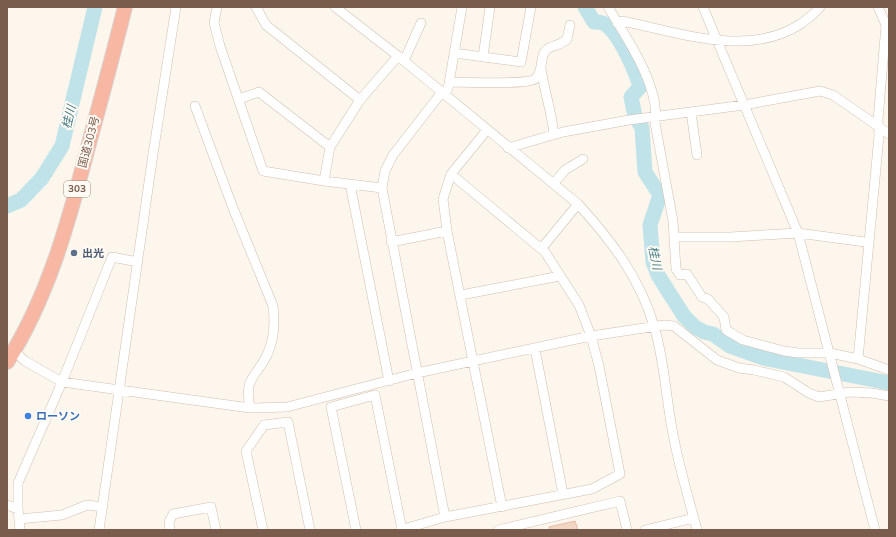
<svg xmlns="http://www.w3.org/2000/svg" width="896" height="537" font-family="'Nunito Sans','Noto Sans JP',sans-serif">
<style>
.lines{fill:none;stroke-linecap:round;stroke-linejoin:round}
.stream{stroke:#a5d3da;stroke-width:2.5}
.river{stroke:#bfe3e8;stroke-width:15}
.building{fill:#f3d5c3;stroke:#e6bba3}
.minor-casing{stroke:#d1beb0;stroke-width:10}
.highway-casing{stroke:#dad1cd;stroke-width:16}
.minor{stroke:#fff;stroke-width:9}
.highway{stroke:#f7b7a3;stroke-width:14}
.service-dot{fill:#5c6f8a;stroke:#fffaf3;stroke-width:1.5}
.shop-dot{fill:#3f7fe0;stroke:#fffaf3;stroke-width:1.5}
.labels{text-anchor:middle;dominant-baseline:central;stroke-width:4;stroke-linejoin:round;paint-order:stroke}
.shield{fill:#fffaf3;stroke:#a28b7f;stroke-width:1}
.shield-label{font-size:10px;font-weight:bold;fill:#7a5c4d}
.street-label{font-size:11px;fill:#7a5c4d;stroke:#fffaf3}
.service-label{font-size:11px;font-weight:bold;fill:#4e5e75;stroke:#fffaf3;text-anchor:start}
.shop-label{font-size:11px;font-weight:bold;fill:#366cbe;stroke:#fffaf3;text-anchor:start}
.water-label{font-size:12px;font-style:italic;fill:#437c86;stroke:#fffaf3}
</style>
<rect width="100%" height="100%" fill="#fdf6ec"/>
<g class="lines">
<!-- stream -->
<path class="stream" d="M612,32L619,29"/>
<!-- river -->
<path class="river" d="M585,7L594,22C597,22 600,22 603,23C618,30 636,72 640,87L631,97L635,116L642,128L645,172L660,195L650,225L653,262L658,275L668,291L684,316L695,327L704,332L713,334L730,346L763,358L889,383
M7,206L21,200L42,178L62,146L95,7"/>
</g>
<!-- building -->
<path class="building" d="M575,521L578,530H550L549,527Z"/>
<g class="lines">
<!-- minor casing -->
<g class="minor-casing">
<path id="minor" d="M217,7L214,23L220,46L263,171L324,181L382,188
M256,7L266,25L360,100
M335,7L398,56L578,204C611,240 640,278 654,326C665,362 666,402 674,439C680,470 689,500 697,530
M608,7C626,37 661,87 655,123L673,221L676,269L680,275L687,274L702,297L708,299L724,317L726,330L743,340L784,351L798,353H830L858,359L879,136L878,120L886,25L878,7
M703,7L798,233L875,530
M617,23L622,21C679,32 749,59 802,23C808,18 816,13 820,7
M454,53L521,62L531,7
M483,57L490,7
M404,61L421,23
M541,68C544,91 552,112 554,135
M449,82C464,82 526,85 535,79C544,72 539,57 546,50C552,45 562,45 567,39L570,25
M239,99L259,92L330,147
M195,106L233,208L273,306C275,322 274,340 267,355C255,379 244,377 250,408
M691,112L697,155
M487,130L451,174L443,199L447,231L502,507
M508,148L563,132L629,120L744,105L820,91L833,95L889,134
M324,181L330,147L360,100L398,56
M554,183L565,170L583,159
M350,184L389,381
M674,237H730L798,233L865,242
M391,242L447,231
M541,249L578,204
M461,295L560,276
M535,349L563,494
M14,351L25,361L62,382L250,408L287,407L417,373L591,336L664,325L674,326L679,330L717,360L739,368L754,370L784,377L809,393L819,397L850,392L872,393L889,396
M858,359L889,370
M7,505L18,509
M445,517L382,188L385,171L393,155L442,92L448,89L462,7
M19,519L62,515L87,505L103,507
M20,530L18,509V483L62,382L112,257L138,262
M99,530L153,154L176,7
M170,530L169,522L173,514L211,507L216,530
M263,530L246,451L264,425L288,422L310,530
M356,530L331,407L375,395L402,530
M400,530L445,517L592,489L620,474L599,366L591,336L579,305L545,252L451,174
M498,530L620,501L627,530
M645,530L694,518"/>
</g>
<!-- highway casing -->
<g class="highway-casing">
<path id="highway" d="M7,362C48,297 68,224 87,151C100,103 113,55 125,7"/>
</g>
<!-- minor -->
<use href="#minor" class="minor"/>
<!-- highway -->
<use href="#highway" class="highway"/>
</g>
<!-- markers -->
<circle class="service-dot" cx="74" cy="253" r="4"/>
<circle class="shop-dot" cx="28" cy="416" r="4"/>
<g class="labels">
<!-- shield labels -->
<rect class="shield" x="64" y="181" width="26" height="16" rx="3"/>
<g class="shield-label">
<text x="77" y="189">303</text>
</g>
<!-- street labels -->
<g class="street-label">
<text transform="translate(89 142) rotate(-75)">国道303号</text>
</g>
<!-- service labels -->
<g class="service-label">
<text x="82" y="253">出光</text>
</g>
<!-- shop labels -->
<g class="shop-label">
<text x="36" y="416">ローソン</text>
</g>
<!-- water labels -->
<g class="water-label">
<text transform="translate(69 117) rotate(-77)">桂川</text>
<text transform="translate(655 258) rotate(78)">桂川</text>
</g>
</g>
<!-- border -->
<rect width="896" height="537" fill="none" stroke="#7a5c4d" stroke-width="16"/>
</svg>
